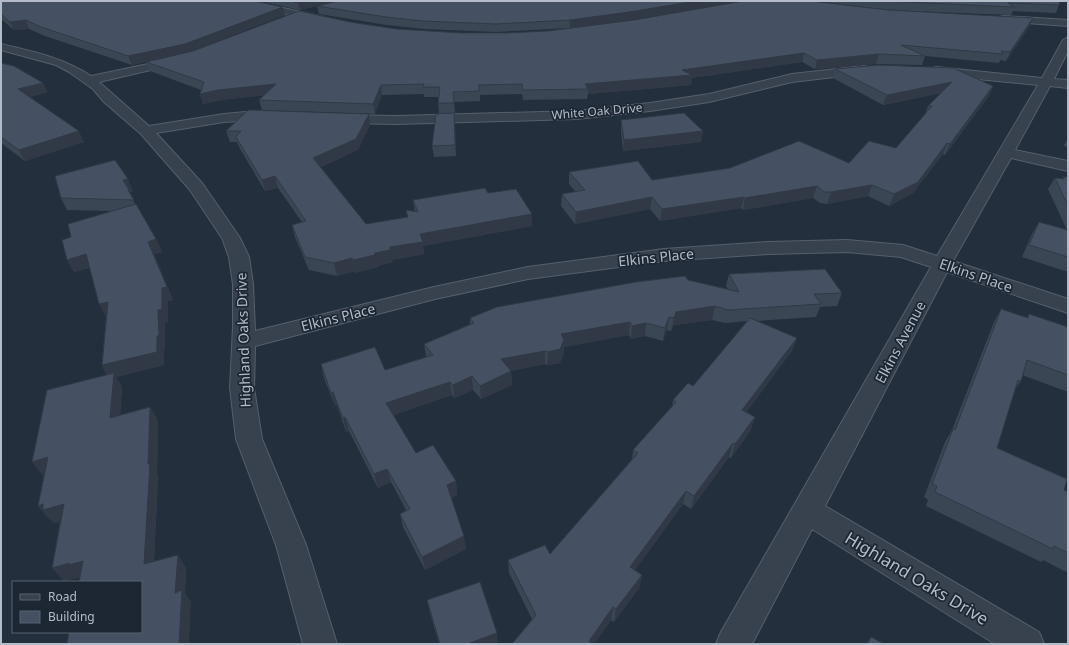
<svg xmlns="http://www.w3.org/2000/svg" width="1069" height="645" font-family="'Noto Sans',sans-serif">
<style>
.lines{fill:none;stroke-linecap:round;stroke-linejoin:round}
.street-casing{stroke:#565f6c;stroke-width:2}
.street{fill:#38414e;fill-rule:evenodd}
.wall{fill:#3b4654}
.shaded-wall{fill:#303945}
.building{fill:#455162;stroke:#303945}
.labels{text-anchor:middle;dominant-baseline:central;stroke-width:3.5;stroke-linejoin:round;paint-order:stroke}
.far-street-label{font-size:12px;fill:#b4bcc9;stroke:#1d2633}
.street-label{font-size:14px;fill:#b4bcc9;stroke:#1d2633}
.near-street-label{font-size:17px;fill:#b4bcc9;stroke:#1d2633}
</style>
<rect width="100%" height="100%" fill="#242f3e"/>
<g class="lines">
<!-- street casing -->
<g class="street-casing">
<path id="street" d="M235,1H252L324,17L329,20L324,23L240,4Z
M1003,16L1068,20V26L1000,21L998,19L1000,17Z
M1068,37V51L1054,79L1068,80V88L1050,86L1015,150L1068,161V171L1011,158L953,261L1068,299V313L947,272L825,506L1039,632L1044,644H995L812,529L752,644H716L721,632L931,267L901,257L847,252L768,254L664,261L528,279L435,299L255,346L254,388L262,439L306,545L337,644H303L276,545L236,439L230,388L233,327V284L229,257L222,238L190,190L141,134L104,102L93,89L69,72L56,65L1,50V44C32,51 64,58 91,76L177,58L181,59L183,61L181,63L99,82L149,126L224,114L256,111L277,112L279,115L277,118L272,119L224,122L156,133L202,183L240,238L249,257L253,284L255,331L434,287L528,267L664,249L768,242L847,240L903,245L937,256L1038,85L936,75L932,74L930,71L932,68L936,67L1042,78L1063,40Z
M864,66L868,67L870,70L868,73L792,82L709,102L650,111L576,119L397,124L340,123L335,122L333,119L335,116L340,115L397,116L576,111L650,103L709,94L792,74Z"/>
</g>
<!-- street -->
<use href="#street" class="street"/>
</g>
<!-- wall -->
<path class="wall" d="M1,1L285,15L188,52L350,22L396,29L462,33H506L548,31L634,20L741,1L629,20L570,28L496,32L424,29L387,25L319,14L317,6L300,10L260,1H811L888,10L1033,18L1029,27L1006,61L1000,60L999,63L925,56L922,65L876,64L815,69L802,62L692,78L691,85L588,94L587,99L523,100L522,94L480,95V101L454,102L455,113H439L438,103L439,97H424V94L382,95L375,114L262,110L259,100L264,95L221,100L203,104L200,94L201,90L150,71L146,62L175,55L132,65L45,36L29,29L14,30L1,19Z
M817,1H1060L1056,13L1013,11L1011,15L886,10Z
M1,63L43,83L47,92L30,97L84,142L25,161L1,143Z
M835,69L993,86L989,96L945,155L943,154L913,193L889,206L868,196L827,204L820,203L813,198L743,210L741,208L660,221L650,209L575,224L561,206L562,194L576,192L569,184V172L652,180L849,163L896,148L925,114L928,106L941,93L883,105L833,78Z
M369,114L370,125L358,150L321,167L366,224L407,217L406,210L415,212L413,200L488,193L532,214V226L423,246L424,254L392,260L393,262L378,266V267L355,273V271L337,276L309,270L295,237L292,225L302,222L278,188L265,191L239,147L237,142H230L226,131Z
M621,120L703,131L701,142L623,151L621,131Z
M455,124L456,156L434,157L432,146Z
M1068,137V147L1064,146Z
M1063,177H1068V272L1022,257L1032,234L1039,222L1067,230L1048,189L1055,178L1062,179Z
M133,191L130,192L135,204L156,239L162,252L154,254L173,300L168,301V322L165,323V348L164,349V365L116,377L122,387L120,415L150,407L158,421L157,474L158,477L154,561L178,555L186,568L185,593L191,603L80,577L64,581L52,568L60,521L54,523L50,519H49L38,506L44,475H43L32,462L107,375L102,365L106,317L89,268L74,272L67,260L71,237L110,211L67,210L61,198Z
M729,274L842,293L837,306L820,307L816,317L756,321L797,338L792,351L746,412L751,430L731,458L729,457L691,509L683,504L635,570L642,575L639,588L614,622L611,620L594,644H512L532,619L509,573L508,560L550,554L632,459L633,450L672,407L673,400L693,386L747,321L725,323L712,320L674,325L671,331L667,330L663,341L645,336L631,339L629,335L564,347V353L560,363L547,365L545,364L511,371L512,385L481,399L473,390L454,398L452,395L393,415L416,453L456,481L457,495L451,498L466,549L425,570L403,527L400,514L406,510L391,482L378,488L349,431L346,432L337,405L335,406L324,378L321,364L385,370L426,357L424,344L470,324V318L688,280L728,289L726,286Z
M1001,309L1027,318L1029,314L1068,327V392L1022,375L1021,381L1015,389L997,448L1068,492V573L1043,560L1041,562L926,506L928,500L924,497L945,442L952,430L994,322Z
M427,600L498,644H439L430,613Z
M871,637L884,644H866Z"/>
<!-- shaded-wall -->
<path class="shaded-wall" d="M305,1H337L300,10L298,3Z
M696,1H744L736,2L629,20L570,28V20Z
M283,7L285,15L188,53L132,65L128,56Z
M1033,18L1029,27L1006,61L1010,52Z
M26,20L29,29L14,30L10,22Z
M804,53L802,62L692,78L691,85L588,94V89L585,84L682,70Z
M879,54L876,64L815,69L817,60Z
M952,82L948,91L883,105L887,95Z
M43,83L47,92L23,99L18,89Z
M276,84L278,94L221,100L203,104L200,94L218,90Z
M381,85L382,95L375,114L373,104Z
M993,86L989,96L945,155L950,144Z
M454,113L455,124L456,156L455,145Z
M369,114L370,125L358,150L316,169L313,158Z
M79,131L84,142L25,161L19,150Z
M703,131L701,142L623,151L624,140Z
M947,143L943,154L913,193L889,206L894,194Z
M275,176L278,188L265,191L262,180Z
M128,179L133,191L130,192L134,202V200H132L123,180Z
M872,185L868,196L827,204L831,192Z
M817,186L813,198L743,210L745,198Z
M652,197L650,209L575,224L576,212Z
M744,197L741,208L660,221L662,209Z
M532,214V226L423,246L424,254L392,260L393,262L378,266V267L355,273L353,260L375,253L420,234Z
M156,239L162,252L154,254L173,300L168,301V322L165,323V348L164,349V365L116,377L122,387L118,432L110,418L109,379L102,365L157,336L158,310L148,242Z
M86,254L92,267L74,272L67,260Z
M352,258L355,271L337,276L334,263Z
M108,302L106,317L99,304Z
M715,306L712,320L674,325L671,331L674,318L676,312Z
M669,317L667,330L663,341L665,328Z
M630,322L629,335L564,347V353L560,363L547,365L548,352L561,334Z
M646,323L645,336L631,339L632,326Z
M797,338L792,351L738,424L742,410Z
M545,351V364L501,373V359Z
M511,371L512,385L481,399L480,386Z
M472,376L473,390L454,398L453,385Z
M450,382L452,395L389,417L386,403Z
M333,392L337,405L335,406L331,393Z
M150,407L158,421L157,474L158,477L153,577L144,564Z
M345,417L349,431L346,432L343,418Z
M755,417L751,430L731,458L735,444Z
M733,443L729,457L691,509L694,496Z
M48,457L58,471L43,475L32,462Z
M387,469L391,482L378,488L374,474Z
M456,481L457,495L449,499L447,485Z
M686,491L683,504L628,580L630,567Z
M43,504H64L74,517L54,523L50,519H49L38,506Z
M464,536L466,549L425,570L422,557Z
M178,555L186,568L185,593L191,603L189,644H179L175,593Z
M83,561L80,577L64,581L52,568L70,563Z
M642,575L639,588L614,622L616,609Z
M613,607L611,620L594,644H588L589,641Z
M497,633L498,644H467Z"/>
<!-- building -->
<path class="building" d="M1,1H254L283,7L185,44L128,56L41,27L26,20L10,22L1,14Z
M291,1H305L298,3Z
M338,1H696L629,12L570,20L495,24L423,21L386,17L317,6Z
M743,1H811L888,10L1033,18L1010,52L1001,51L1003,54L901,45L925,56L879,54L817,60L804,53L682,70L692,75L585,84L588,89L523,90L522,84L479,85V91L453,92L454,103H438L440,87H423L424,84L381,85L373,104L259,100L276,84L218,90L200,94L204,82L146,62L193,51L299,11L350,22L396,29L462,33H506L548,31L634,20Z
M883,1H1060L1059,5L1008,3L1015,7Z
M1,63L14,66L43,83L18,89L79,131L19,150L1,137Z
M879,65L953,68L993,86L950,144L947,143L918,182L894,194L872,185L831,192H824L817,186L745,198L744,197L662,209L652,197L576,212L562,194L585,190L569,172L638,161L652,180L730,168L799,141L849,163L869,141L896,148L932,106H928L952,82L887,95L835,69Z
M248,110L369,114L356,139L313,158L366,224L408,217L406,210L418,212L413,200L485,188L488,193L516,189L532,214L420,234L423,242L390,247V250L375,253V255L353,260L352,258L334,263L305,257L292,225L306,221L275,176L262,180L236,137L241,131H226Z
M454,113L455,145L432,146L436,114Z
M684,113L703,131L624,140L621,120Z
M115,160L128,179L123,180L129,190H128L134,200L61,198L55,176Z
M1063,177H1068V206L1055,178L1064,179Z
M136,204L156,239L148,242L167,287L162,288V309L158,310L159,335L157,336V352L102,365L108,302L99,304L86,254L67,260L62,240L71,237L68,224Z
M1039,222L1068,230V257L1029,245Z
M825,269L842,293L814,294L821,304L728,310L715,306L676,312L674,318L669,317L665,328L646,323L632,326L630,322L561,334L564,340L560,349L548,352L545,351L501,359L511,371L480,386L472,376L453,385L450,382L386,403L416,453L433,445L456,481L447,485L464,536L422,557L400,514L410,509L387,469L374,474L345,417L343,418L333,392L331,393L321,364L375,347L385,370L433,355L424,344L474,323L470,318L497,307L636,282L685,276L688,280L739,292L729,274Z
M1001,309L1028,318L1029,314L1068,327V375L1027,360L1021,381L1018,380L997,448L1067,479L1064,490L1068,492V553L1054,546L1053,549L935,492L937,486L932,484L953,429L955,430Z
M750,318L797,338L742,410L755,417L735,444L733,443L694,496L686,491L630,567L642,575L616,609L613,607L589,641L592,644H512L536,615L508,560L545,545L550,554L638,453L633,450L676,402L673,400L688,383L693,386Z
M114,373L110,418L150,407L148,464H150L144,564L178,555L175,593L182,590L179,644H67L69,632H141V582H79L83,561L69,565L70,563L52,568L64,504L43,510V504L38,506L48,457L32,462L47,390Z
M480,582L497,633L467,644H440L427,600Z
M871,637L884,644H868Z"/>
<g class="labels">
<!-- far-street labels -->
<g class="far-street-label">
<text transform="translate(597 111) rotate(-5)">White Oak Drive</text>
</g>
<!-- street labels -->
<g class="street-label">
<text transform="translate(656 257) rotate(-6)">Elkins Place</text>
<text transform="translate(976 275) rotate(19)">Elkins Place</text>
<text transform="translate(338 317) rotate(-14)">Elkins Place</text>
<text transform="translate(243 340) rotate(-92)">Highland Oaks Drive</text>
<text transform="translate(900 342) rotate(-62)">Elkins Avenue</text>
</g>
<!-- near-street labels -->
<g class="near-street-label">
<text transform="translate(917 578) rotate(31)">Highland Oaks Drive</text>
</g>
</g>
<!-- border -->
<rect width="1069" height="645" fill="none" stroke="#b4bcc9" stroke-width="4"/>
<!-- legend -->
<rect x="12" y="581" width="130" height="52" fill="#1d2633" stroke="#59626f"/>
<rect x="20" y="594" width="20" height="6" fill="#38414e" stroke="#59626f"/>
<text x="48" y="601" font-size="12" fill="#b4bcc9">Road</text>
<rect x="20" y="611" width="20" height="12" fill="#455162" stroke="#59626f"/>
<text x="48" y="621" font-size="12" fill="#b4bcc9">Building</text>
</svg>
